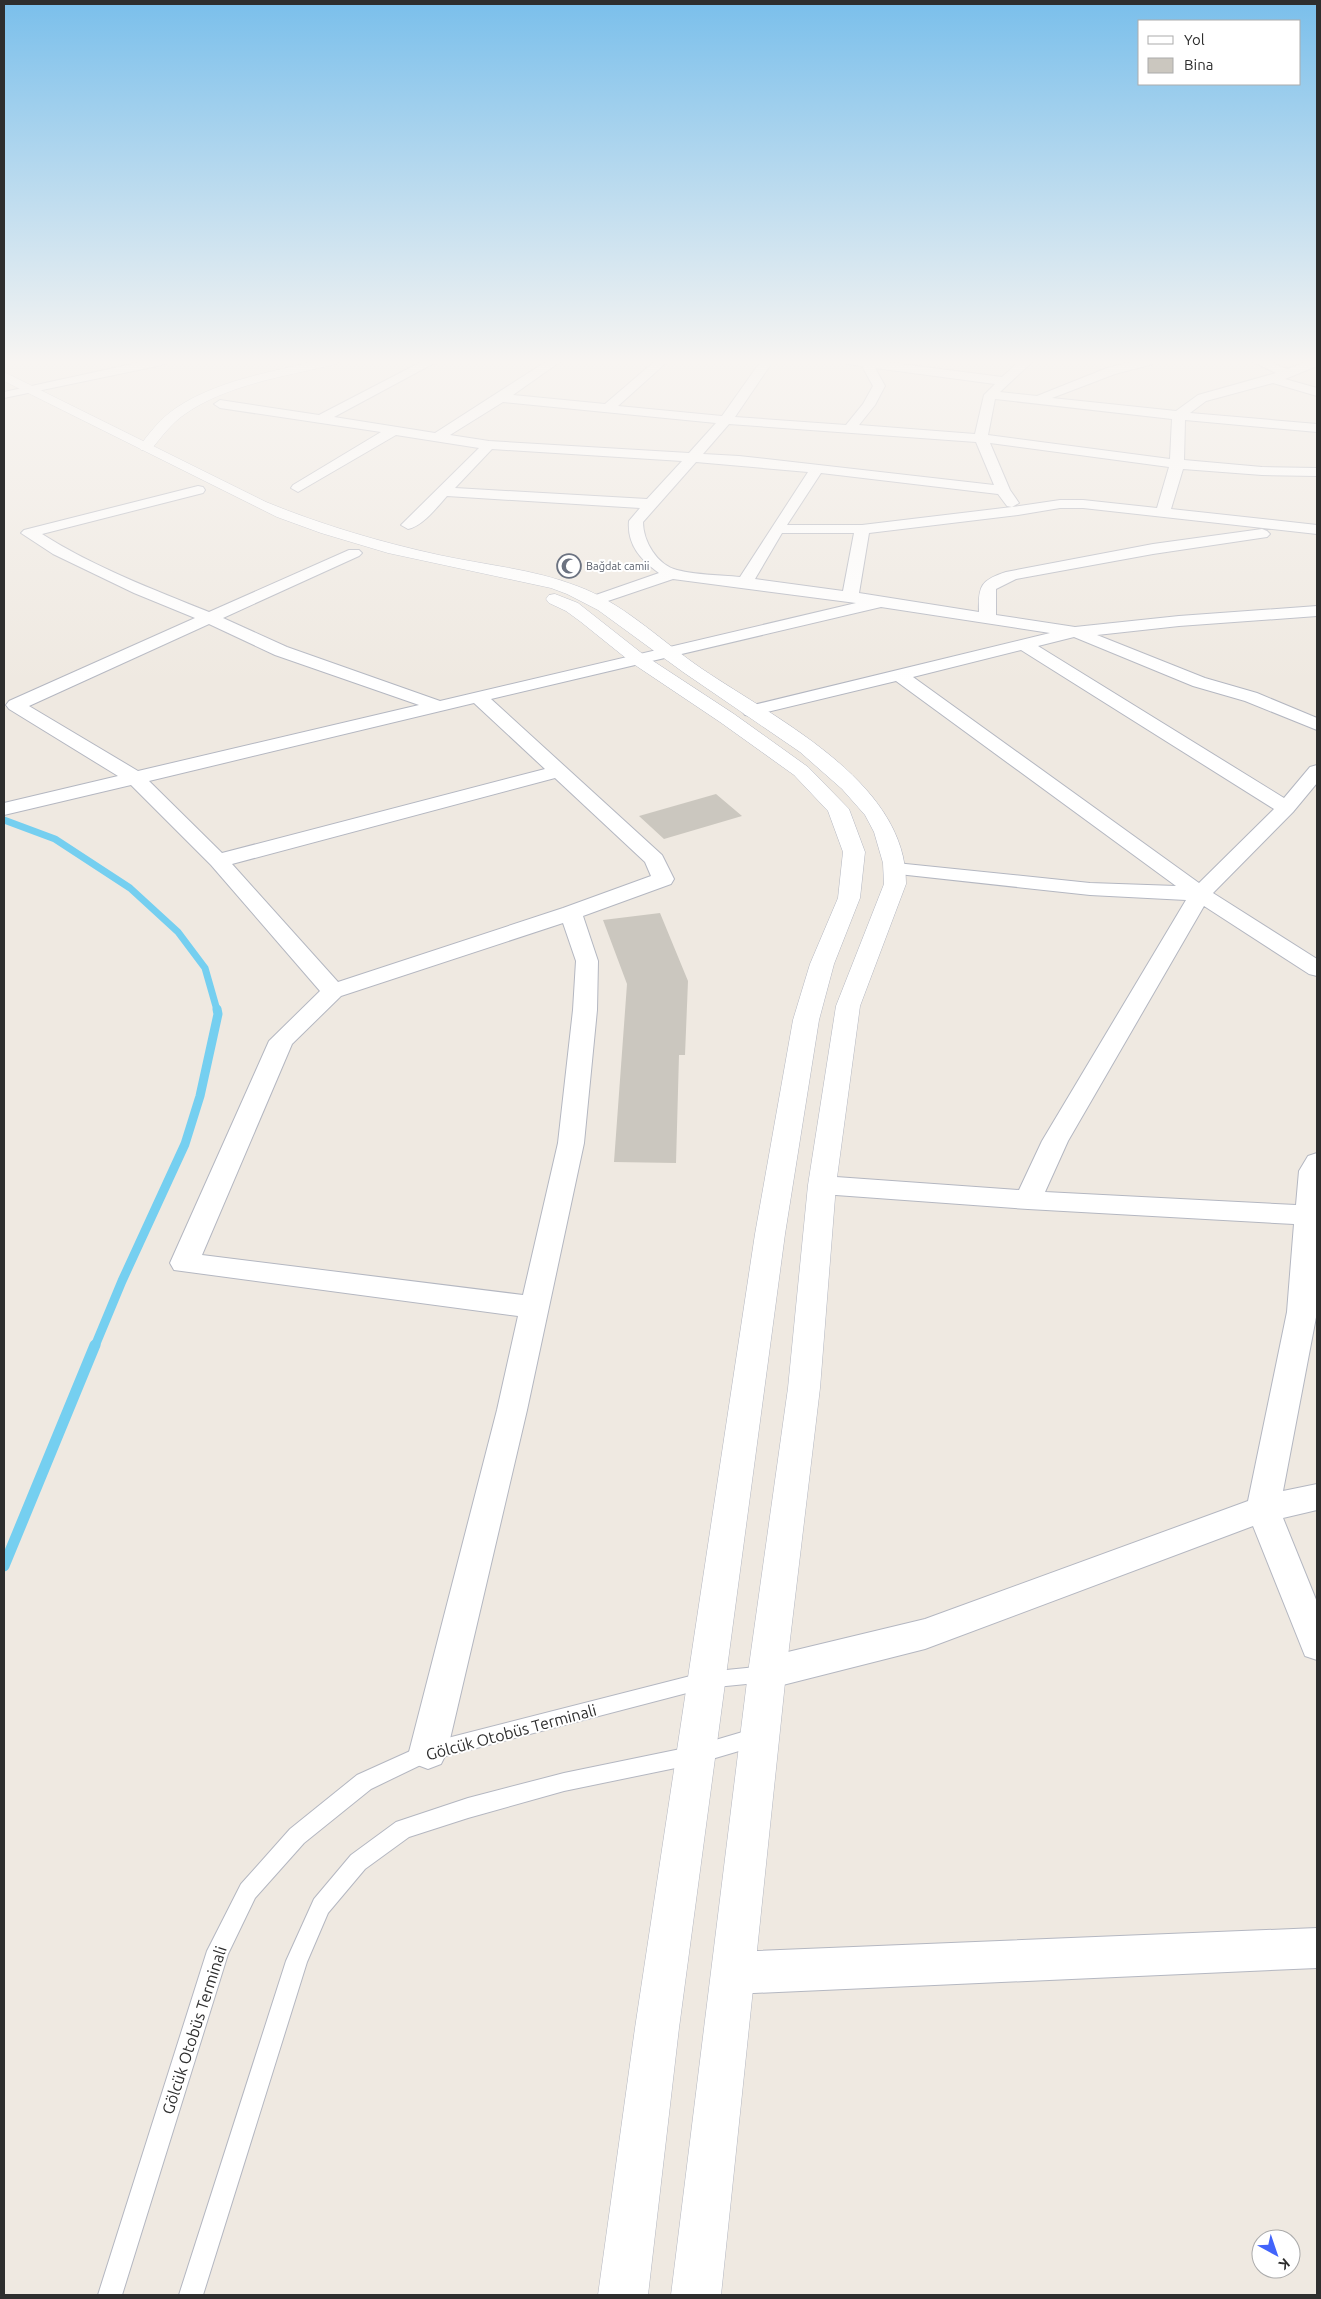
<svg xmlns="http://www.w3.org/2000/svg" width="1321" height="2299" font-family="Ubuntu,sans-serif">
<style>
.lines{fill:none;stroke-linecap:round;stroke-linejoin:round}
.stream-far2{stroke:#75cff0;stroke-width:7}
.stream-far1{stroke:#75cff0;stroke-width:9}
.stream{stroke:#75cff0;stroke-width:11}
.building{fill:#cbc7bf}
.service-casing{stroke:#b4b7c1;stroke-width:2}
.minor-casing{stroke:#b4b7c1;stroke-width:2}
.tertiary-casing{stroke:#b4b7c1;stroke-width:1}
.secondary-casing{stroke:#b4b7c1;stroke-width:1}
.service{fill:#fff;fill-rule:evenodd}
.minor{fill:#fff;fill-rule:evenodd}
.tertiary{fill:#fff;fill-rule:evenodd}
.secondary{fill:#fff;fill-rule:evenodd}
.labels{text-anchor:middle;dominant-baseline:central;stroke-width:4;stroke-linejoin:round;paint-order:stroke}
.far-worship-label{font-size:11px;fill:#5b616d;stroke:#fff;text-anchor:start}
.near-street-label{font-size:16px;fill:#2e2e2e;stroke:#fff}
</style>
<rect width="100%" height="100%" fill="#efe9e1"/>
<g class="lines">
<!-- stream-far2 -->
<path class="stream-far2" d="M4,820L55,839L130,888L178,932L205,968L217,1010"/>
<!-- stream-far1 -->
<path class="stream-far1" d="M95,1346L122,1281L185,1144L200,1096L218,1014L217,1009"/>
<!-- stream -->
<path class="stream" d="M4,1566L95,1345"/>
</g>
<!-- building -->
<path class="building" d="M716,794L742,816L664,839L639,816Z
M660,913L688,981L685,1055H679L676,1163L614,1162L627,984L603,920Z"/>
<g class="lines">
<!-- service casing -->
<g class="service-casing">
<path id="service" d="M766,1666L773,1668L775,1674L773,1680L766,1682L706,1688L431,1760L371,1789L304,1843L255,1898L228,1954L122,2295H98L207,1951L241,1884L290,1829L357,1775L428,1743L706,1672Z
M756,1728L763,1731L766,1737L763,1743L756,1746L695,1764L564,1791L468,1818L409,1837L365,1869L328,1913L307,1962L203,2295H179L286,1961L314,1899L351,1855L396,1822L468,1798L564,1773L695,1746Z"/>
</g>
<!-- minor casing -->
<g class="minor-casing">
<path id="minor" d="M146,361H168L162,365L4,398V392Z
M423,361H438L334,417L435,433L547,361H561L513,395L605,404L655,361H668L618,406L722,416L761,361H773L735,417L846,425L863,404L873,386L862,366L847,364L845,361H878L1002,377L1020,361H1033L1000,392L1037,396L1107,368L1135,361H1155L1153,364L1115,374L1052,398L1176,411L1198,395L1276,373L1251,361H1267L1287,369L1309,361H1317V366L1285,379L1317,388V396L1273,383L1206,401L1190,413L1317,424V432L1185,420L1184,460L1262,467L1317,468V476L1262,475L1183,469L1171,509L1317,525V534L1083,508H1060L1018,515L869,533L859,593L979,612C978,586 981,580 1006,572L1153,544L1262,529L1267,531L1270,534L1267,537L1153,554L1016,579L996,589V615L1075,627L1179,616L1317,606V616L1179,626L1097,635L1205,678L1257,693L1317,718V730L1245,701L1193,686L1074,637L1038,646L1284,798L1310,767L1317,765V783L1293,812L1213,893L1317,959V976L1309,974L1204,906L1068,1141L1045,1192L1296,1205L1299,1171L1308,1156L1317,1153V1312L1283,1491L1317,1484V1510L1283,1518L1317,1602V1660L1305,1656L1253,1526L925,1649L767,1689L754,1684L749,1673L754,1662L767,1657L925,1619L1248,1501L1287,1312L1294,1224L1028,1209L822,1194L812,1191L809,1185L812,1179L822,1176L1019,1190L1042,1141L1186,900L1090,895L889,873L885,869L889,865L896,863L1090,883L1176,886L896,681L751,716L745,715L742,711L745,707L1050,633L881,607L491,699L662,855L674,879L671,884L583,916L598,961L597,1010L584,1143L527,1410L447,1752L441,1764L428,1769L415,1764L409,1752L497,1410L518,1316L174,1270L170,1263L269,1041L320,991L211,865L131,785L4,815V803L118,776L9,709L6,705L9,701L195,618L134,593L53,554L21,533L24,530L198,486L203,487L205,490L203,493L42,534C94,567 152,589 209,612L349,550H359L362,553L359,556L223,618L287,647L440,701L856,603L673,579L602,603H590L588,600L590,597L659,573C641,560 627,545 629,521L640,508L447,496C437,507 423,526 408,529L401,525L479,448L396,435L298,492L291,488L293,485L381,432L220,408L214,404L220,400L319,415ZM875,368L995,384L984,395L975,434L859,425L875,405L885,386ZM995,399L1172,419L1170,459L988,435ZM503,402L716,423L689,453L489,441L450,435ZM729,424L976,442L994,485L739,456L703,454ZM990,443L1169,467L1157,508L1083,500H1060L1012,507L1019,503L1010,490ZM492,449L682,461L647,499L455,488ZM696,462L808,472L740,577C720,575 697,575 677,570C657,565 643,541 643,522ZM821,473L998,494L1007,506L1012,507L862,525H787ZM782,533H854L843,591L755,579ZM209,624L275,655L419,705L138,771L29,706ZM1021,650L1274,809L1199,883L913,677ZM474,703L545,769L222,853L149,781ZM555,778L645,862L651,876L563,908L338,982L232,864ZM563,923L576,961L573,1010L558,1143L523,1295L202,1255L292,1044L341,996Z
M1317,1928V1968L733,1994L718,1988L712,1973L718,1958L733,1952Z"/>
</g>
<!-- tertiary casing -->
<g class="tertiary-casing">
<path id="tertiary" d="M317,361H339L337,364C287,376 228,384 185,414C172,423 161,437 151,450H141L139,447C149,433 161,418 176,408C216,381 270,372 317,361Z"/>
</g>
<!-- secondary casing -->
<g class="secondary-casing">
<path id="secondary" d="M4,372L266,502C322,525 380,542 439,555C485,565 533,569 577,586C621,602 657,637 695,664C769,716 907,779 906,884L860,1006L836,1185L820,1388L786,1673L721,2295H671L748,1673L788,1388L808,1185L836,1006L884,884L883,863L874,832L865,815L842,789L800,752L683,672L598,610L567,594L551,588L388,553L321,533L277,517L4,381Z
M555,594L578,603L644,655L734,714L808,767L849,809L865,852L860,898L834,964L819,1020L785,1234L679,2028L648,2295H598L635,2028L755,1234L793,1020L810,964L838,898L843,852L828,811L794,775L720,722L632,663L581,622L566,611L549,603L546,599L549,595Z"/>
</g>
<!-- service -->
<use href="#service" class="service"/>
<!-- minor -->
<use href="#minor" class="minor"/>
<!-- tertiary -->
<use href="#tertiary" class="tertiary"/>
<!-- secondary -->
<use href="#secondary" class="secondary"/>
</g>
<!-- sky -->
<linearGradient id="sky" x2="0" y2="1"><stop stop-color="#7abfeb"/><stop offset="0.53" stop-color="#f8f5f2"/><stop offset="1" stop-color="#f8f5f2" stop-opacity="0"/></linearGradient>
<rect width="1321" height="683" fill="url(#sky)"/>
<!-- icons -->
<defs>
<g id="mosque-ring" transform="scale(1.25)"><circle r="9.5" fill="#fff" stroke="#6b7280" stroke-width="1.5"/><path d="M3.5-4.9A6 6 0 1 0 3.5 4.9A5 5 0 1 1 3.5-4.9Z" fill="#6b7280"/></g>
</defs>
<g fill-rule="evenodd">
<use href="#mosque-ring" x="569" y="566"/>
</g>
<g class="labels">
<!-- far-worship labels -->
<g class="far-worship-label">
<text x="586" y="566">Bağdat camii</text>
</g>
<!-- near-street labels -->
<g class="near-street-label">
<text transform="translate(511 1732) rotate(-15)">Gölcük Otobüs Terminali</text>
<text transform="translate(194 2030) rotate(-72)">Gölcük Otobüs Terminali</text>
</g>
</g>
<!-- border -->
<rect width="1321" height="2299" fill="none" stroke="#2e2e2e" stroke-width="10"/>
<!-- legend -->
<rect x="1138" y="20" width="162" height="65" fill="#ffffff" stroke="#ababab"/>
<rect x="1148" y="36" width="25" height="8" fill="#ffffff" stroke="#ababab"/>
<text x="1184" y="45" font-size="15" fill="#2e2e2e">Yol</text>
<rect x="1148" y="58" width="25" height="15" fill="#cbc7bf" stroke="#ababab"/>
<text x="1184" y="70" font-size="15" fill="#2e2e2e">Bina</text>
<!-- north arrow -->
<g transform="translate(1276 2254) rotate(140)"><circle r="24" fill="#ffffff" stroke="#ababab"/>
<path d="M0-4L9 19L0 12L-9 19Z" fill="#4264fb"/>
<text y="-8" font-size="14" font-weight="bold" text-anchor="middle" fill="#2e2e2e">K</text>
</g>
</svg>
